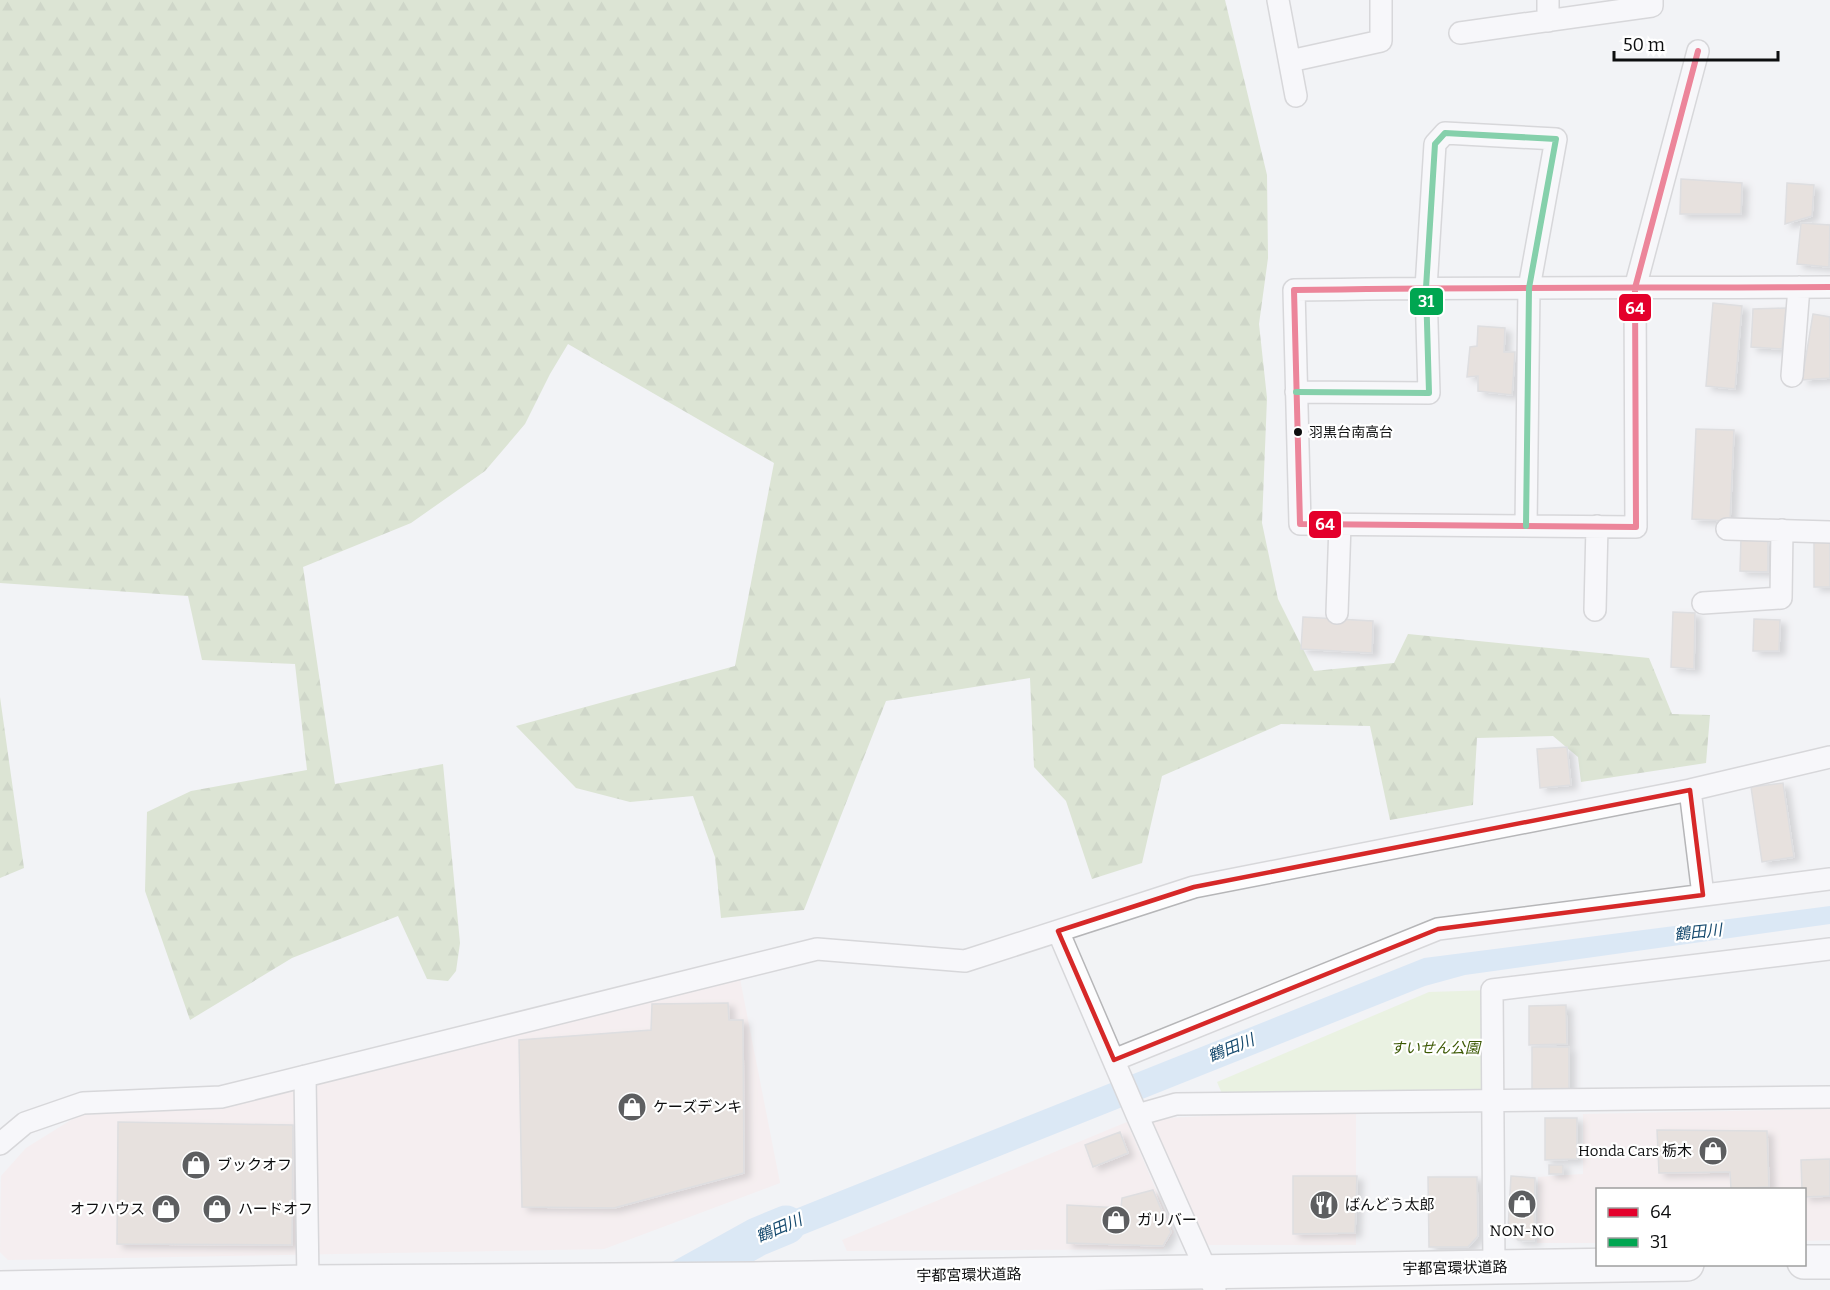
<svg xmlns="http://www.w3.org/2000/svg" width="1830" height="1290" font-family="Bitter,'Noto Sans JP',serif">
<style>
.commercial{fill:#f8e9e8}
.forest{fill:url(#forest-firs)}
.park{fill:#dff2cb}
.water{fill:#bfdbf4}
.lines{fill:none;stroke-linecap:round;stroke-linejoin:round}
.river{stroke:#bfdbf4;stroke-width:39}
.building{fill:#d9ccc2;stroke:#c5c5c6;stroke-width:1.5;filter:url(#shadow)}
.minor-casing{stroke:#b6b6b8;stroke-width:24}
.primary-casing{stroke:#b6b6b8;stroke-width:36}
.minor{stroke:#fdfdfe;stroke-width:21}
.primary{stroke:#fdfdfe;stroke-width:33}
.bus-1-casing{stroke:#fff;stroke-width:10}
.bus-2-casing{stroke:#fff;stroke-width:10}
.bus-1{stroke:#e4002b;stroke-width:6}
.bus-2{stroke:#00a651;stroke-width:6}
.marked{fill:none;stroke:#d62828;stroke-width:4.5;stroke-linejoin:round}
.bus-dot{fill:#0d0e0f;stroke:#fff;stroke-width:2}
.labels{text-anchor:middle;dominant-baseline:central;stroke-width:4.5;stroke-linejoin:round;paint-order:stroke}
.bus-label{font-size:14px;fill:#0d0e0f;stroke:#fff;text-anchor:start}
.park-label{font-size:15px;font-style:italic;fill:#3b5802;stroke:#fff}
.poi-label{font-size:15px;fill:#0d0e0f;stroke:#fff;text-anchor:start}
.street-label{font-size:15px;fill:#0d0e0f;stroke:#fff}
.water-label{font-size:16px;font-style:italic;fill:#174b6f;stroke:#fff}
.line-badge{stroke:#fff;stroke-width:2}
.badge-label{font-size:16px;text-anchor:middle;font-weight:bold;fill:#fff}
</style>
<defs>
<pattern id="forest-firs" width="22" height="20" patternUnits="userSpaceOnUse" patternTransform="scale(1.5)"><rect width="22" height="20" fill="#c0d3ab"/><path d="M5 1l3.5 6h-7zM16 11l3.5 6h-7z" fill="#a4b492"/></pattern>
<filter id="shadow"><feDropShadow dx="6" dy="4" stdDeviation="3" flood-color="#0004"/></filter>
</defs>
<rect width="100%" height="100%" fill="#f2f3f5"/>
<!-- commercial -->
<path class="commercial" d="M740,979L780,1183L604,1249L8,1260L0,1252L1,1176L26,1148L79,1115L223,1108Z
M1356,1109V1245H1203L1145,1119Z
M1830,1109V1240L1805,1241L1804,1190H1598L1597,1243H1537L1538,1177L1583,1174V1114Z
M1127,1122L1174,1232L1163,1249L847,1251L842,1240Z"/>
<!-- forest -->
<path class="forest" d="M0,0H1225L1267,175L1268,258L1259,324L1267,398L1262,523L1278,599L1314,671L1394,663L1408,634L1649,658L1672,714L1710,715L1706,763L1581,782L1578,757L1553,736L1477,738L1473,805L1390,820L1370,726L1281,724L1162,776L1142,863L1092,879L1066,801L1034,767L1030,678L886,701L804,910L721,918L715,857L693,796L630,802L576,788L516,726L735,666L774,463L568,344L550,374L525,424L485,471L411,523L303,567L335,784L443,764L460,943L456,971L448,981L427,979L398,916L292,958L190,1020L145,891L147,812L191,791L307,770L295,664L202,660L188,596L0,583Z
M0,697L24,868L0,878Z"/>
<!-- park -->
<path class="park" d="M1492,990V1100L1226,1103L1217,1082L1429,992Z"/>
<!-- water -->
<path class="water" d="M1830,906V924L1465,975L1425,986L770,1248L723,1246L775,1217L1424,958Z"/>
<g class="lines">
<!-- river -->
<path class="river" d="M665,1288L757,1237L786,1225"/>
</g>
<!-- building -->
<path class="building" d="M1681,179L1742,183L1741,214H1680Z
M1787,183L1814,185L1812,216L1785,224Z
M1801,223L1830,225L1829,267L1797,264Z
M1713,303L1742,306L1735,389L1706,386Z
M1786,308L1782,349L1751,347L1753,309Z
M1813,314L1830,317V378L1802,380Z
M1478,326L1505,328L1504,352H1515L1512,395L1478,391V376L1467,377L1470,347L1477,346Z
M1696,429L1734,430L1730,521L1692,519Z
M1741,538L1768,539V572L1740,571Z
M1814,540L1830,541V587H1814Z
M1673,612L1695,613L1694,669L1671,667Z
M1303,617L1373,621L1372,653L1301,649Z
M1754,619L1780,620L1779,651H1753Z
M1567,747L1571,785L1540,788L1537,749Z
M1783,783L1794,857L1762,862L1751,787Z
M728,1003L729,1020H743L744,1173L614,1208L522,1207L519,1040L651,1030L652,1004Z
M1566,1005L1567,1044L1529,1045V1006Z
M1532,1047H1569V1090H1532Z
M1545,1118H1577V1159L1545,1160Z
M118,1122L293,1125L292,1245L117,1244Z
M1657,1130L1767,1131L1769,1187L1731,1189L1730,1172L1659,1173Z
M1120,1132L1128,1153L1093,1167L1085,1145Z
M1830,1159V1196L1804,1197V1190H1802L1801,1160Z
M1549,1165H1563V1174H1549Z
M1293,1176H1357L1355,1233L1293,1234Z
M1511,1176L1535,1178L1534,1241L1518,1240L1508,1229Z
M1428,1177H1477L1478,1236L1468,1247H1429Z
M1153,1190L1171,1232L1163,1246L1067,1243V1205L1121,1208L1122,1198Z"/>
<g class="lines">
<!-- minor casing -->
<g class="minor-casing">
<path id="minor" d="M1278,0L1296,96
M1548,0V21
M1460,33L1652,6V0
M1698,51L1635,288L1636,527L1300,524L1294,290C1473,287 1651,288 1830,287
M1290,61L1381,41V0
M1792,376L1799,287
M1296,392L1429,393L1426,288L1435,144L1445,133L1556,139L1529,288L1526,526
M1727,529L1830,532
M1703,603L1781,598L1782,530
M1595,610L1597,526
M1337,613L1340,524
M1690,790L1703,895
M1058,931L1137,1115L1215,1290
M1114,1060L1438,929L1830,879
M305,1076L308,1282
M1137,1115L1176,1104L1830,1097
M0,1144L25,1123L83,1103L221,1097L817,949L965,961L1194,887L1690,790L1830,757
M1494,1268L1492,990L1830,949"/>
</g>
<!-- primary casing -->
<g class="primary-casing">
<path id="primary" d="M1804,1262H1830
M0,1288L308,1282L752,1279L1687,1264"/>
</g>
<!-- minor -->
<use href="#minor" class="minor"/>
<!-- primary -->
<use href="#primary" class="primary"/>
<!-- bus-1 casing -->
<g class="bus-1-casing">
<path id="bus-1" d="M1698,51L1635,288L1636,527L1300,524L1294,290C1473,287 1651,288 1830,287"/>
</g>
<!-- bus-2 casing -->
<g class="bus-2-casing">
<path id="bus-2" d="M1296,392L1429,393L1426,288L1435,144L1445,133L1556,139L1529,288L1526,526"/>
</g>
<!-- bus-1 -->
<use href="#bus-1" class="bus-1"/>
<!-- bus-2 -->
<use href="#bus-2" class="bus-2"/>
</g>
<!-- marked area -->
<path d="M0 0H1830V1290H0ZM1690,790L1703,895L1438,929L1114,1060L1058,931L1194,887Z" fill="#f2f3f5" fill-opacity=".55" fill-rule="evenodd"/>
<path class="marked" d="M1690,790L1703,895L1438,929L1114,1060L1058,931L1194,887Z"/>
<!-- icons -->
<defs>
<g id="shop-disc" transform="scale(1.5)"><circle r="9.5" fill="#5d5e60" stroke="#fff"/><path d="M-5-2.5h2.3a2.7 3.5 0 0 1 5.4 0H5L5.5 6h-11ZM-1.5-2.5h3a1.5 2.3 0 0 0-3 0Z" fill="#fff"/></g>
<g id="restaurant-disc" transform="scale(1.5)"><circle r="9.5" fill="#5d5e60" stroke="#fff"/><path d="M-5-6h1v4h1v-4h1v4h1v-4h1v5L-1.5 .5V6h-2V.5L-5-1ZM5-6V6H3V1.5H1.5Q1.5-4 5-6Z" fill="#fff"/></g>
</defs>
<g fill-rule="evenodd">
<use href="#shop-disc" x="632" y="1107"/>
<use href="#shop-disc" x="1713" y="1151"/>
<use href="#shop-disc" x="196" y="1165"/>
<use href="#shop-disc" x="1522" y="1204"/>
<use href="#restaurant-disc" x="1324" y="1205"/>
<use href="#shop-disc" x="166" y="1209"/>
<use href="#shop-disc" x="217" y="1209"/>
<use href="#shop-disc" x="1116" y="1220"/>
</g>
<!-- markers -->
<circle class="bus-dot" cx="1298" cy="432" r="5"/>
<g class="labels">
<!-- bus labels -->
<g class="bus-label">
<text x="1309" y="432">羽黒台南高台</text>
</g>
<!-- park labels -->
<g class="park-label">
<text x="1435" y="1048">すいせん公園</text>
</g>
<!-- poi labels -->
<g class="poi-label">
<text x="653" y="1107">ケーズデンキ</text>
<text x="1692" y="1151" text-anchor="end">Honda Cars 栃木</text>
<text x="217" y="1165">ブックオフ</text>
<text x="1345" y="1205">ばんどう太郎</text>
<text x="145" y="1209" text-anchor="end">オフハウス</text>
<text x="238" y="1209">ハードオフ</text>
<text x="1137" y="1220">ガリバー</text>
<text x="1522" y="1231" text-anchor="middle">NON-NO</text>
</g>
<!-- street labels -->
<g class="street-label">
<text transform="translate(1455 1268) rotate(-1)">宇都宮環状道路</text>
<text transform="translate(969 1275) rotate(-1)">宇都宮環状道路</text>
</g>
<!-- water labels -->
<g class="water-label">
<text transform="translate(1698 932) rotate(-6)">鶴田川</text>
<text transform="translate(1231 1048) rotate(-22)">鶴田川</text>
<text transform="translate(779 1228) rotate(-23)">鶴田川</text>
</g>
</g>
<g class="line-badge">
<rect x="1409" y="287" width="35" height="29" rx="6" fill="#00a651"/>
<rect x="1618" y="293" width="34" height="29" rx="6" fill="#e4002b"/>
<rect x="1308" y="510" width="34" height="29" rx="6" fill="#e4002b"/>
</g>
<g class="badge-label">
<text x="1426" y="307">31</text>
<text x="1635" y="314">64</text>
<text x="1325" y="530">64</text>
</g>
<!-- legend -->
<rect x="1596" y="1188" width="210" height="78" fill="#ffffff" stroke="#9e9f9f" stroke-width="1.5"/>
<rect x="1608" y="1208" width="30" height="9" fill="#e4002b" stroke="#9e9f9f" stroke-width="1.5"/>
<text x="1650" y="1218" font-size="18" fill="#0d0e0f">64</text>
<rect x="1608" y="1238" width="30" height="9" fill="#00a651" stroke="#9e9f9f" stroke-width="1.5"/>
<text x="1650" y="1248" font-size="18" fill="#0d0e0f">31</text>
<!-- scale -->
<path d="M1614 51v9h164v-9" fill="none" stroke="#0d0e0f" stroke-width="3"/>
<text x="1623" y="51" font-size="18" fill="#0d0e0f" stroke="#ffffff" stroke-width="4.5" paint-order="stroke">50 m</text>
</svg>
